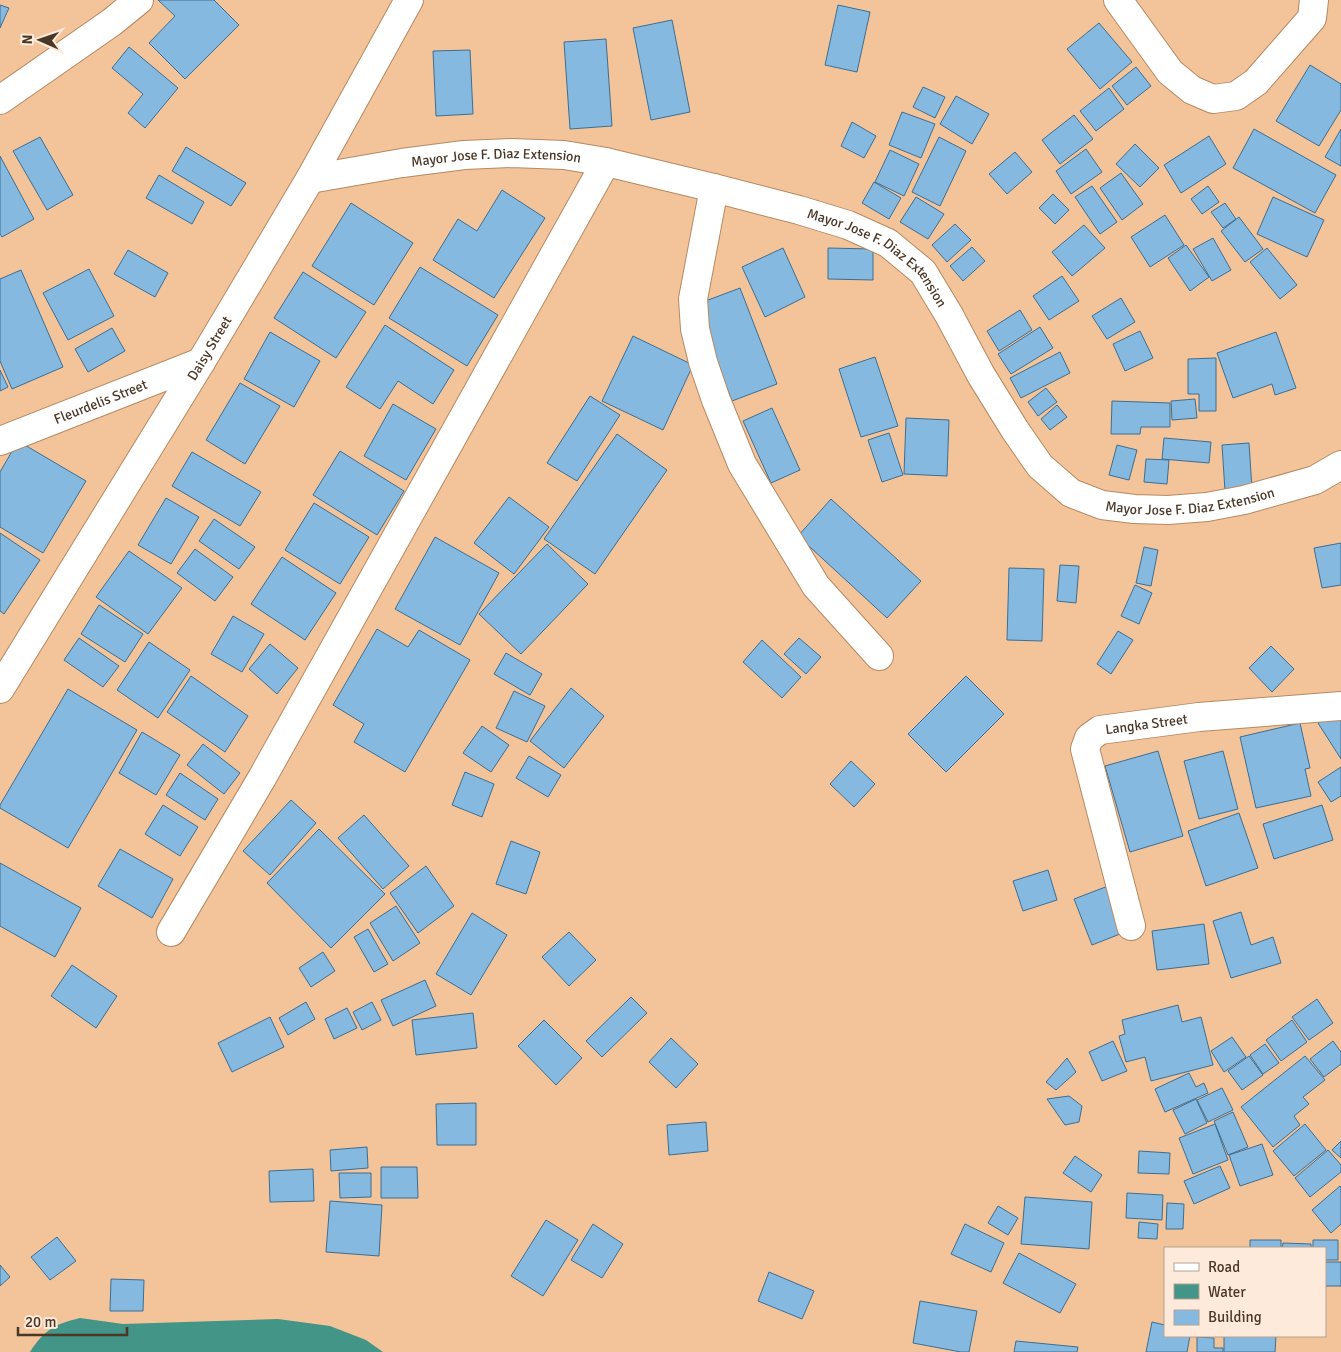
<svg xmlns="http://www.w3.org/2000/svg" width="1341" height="1352" font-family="Signika,sans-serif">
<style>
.water{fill:#429587}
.building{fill:#86b9e0;stroke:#3d6e91}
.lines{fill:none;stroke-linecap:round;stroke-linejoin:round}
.minor-casing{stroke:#b78962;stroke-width:30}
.minor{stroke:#fff;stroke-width:28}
.labels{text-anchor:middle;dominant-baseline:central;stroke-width:5;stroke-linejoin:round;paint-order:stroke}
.street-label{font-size:14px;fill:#4a3726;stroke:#feeada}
</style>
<rect width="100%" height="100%" fill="#f3c39a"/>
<!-- water -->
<path class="water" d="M80,1318L123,1324L278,1319L330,1326L366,1340L383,1352H30C44,1330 55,1324 80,1318Z"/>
<!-- building -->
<path class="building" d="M158,0H214L239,25L185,79L149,43L175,16Z
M0,5L9,8L0,28Z
M838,5L870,12L857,72L825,65Z
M672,20L690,112L651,120L633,28Z
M1099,23L1132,62L1100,89L1067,49Z
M606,39L612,126L570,129L564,42Z
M129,47L178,88L145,128L128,113L143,94L112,68Z
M470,50L473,114L436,116L433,51Z
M1310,65L1341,84V110L1319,146L1276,121Z
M1136,67L1151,86L1127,105L1112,86Z
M923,87L945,97L935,118L913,107Z
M1109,88L1124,109L1096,131L1080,111Z
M956,96L989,114L972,144L940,124Z
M902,112L935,124L921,158L889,145Z
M1074,115L1093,139L1060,164L1042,140Z
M852,122L876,136L864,158L841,146Z
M1254,129L1336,175L1315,213L1233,168Z
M1341,129V166L1325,157Z
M1209,136L1226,164L1181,193L1164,165Z
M40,137L73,195L47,210L13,151Z
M939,137L966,151L940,206L912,192Z
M1135,144L1159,168L1140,187L1116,164Z
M186,147L246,183L231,206L172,171Z
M1086,149L1102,172L1071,194L1056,171Z
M890,150L919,164L904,196L875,182Z
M1015,152L1032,172L1007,194L989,174Z
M0,156L34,219L2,237L0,234Z
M1121,173L1143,204L1122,220L1100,188Z
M159,175L204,202L192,224L146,198Z
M874,182L901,198L889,219L862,203Z
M1092,186L1117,222L1100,234L1075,197Z
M1208,186L1219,202L1202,214L1191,199Z
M502,190L545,218L494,298L433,260L458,219L477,231Z
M1053,194L1069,210L1055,224L1039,208Z
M916,197L944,214L928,239L900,222Z
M1273,197L1324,220L1307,257L1257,234Z
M351,203L413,243L374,305L312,266Z
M1225,203L1236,219L1223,228L1211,212Z
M1165,215L1184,245L1150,267L1131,237Z
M1239,217L1263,249L1245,262L1221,231Z
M955,224L971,240L947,262L932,245Z
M1084,225L1105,248L1072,276L1052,252Z
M1213,238L1231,270L1212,281L1193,249Z
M1186,245L1209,277L1190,291L1168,258Z
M972,247L985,261L963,281L950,266Z
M783,248L805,297L765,317L742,267Z
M828,248L873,249V280L828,279Z
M1267,248L1297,285L1280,299L1250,262Z
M128,250L168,273L155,297L114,274Z
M420,267L498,315L467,366L389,318Z
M89,269L114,316L68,340L43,293Z
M21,270L63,367L12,389L0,361V279Z
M303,272L366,312L336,358L274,318Z
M1062,276L1079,301L1049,320L1033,296Z
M740,288L777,384L732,401L695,305Z
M1121,298L1135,322L1107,339L1092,316Z
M1020,310L1032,330L999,351L987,331Z
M385,325L454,370L433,404L398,381L380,409L346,387Z
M1040,327L1053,348L1011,374L998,354Z
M112,328L125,351L88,372L75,349Z
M1140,331L1153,358L1125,371L1113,344Z
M270,332L320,361L294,407L244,379Z
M1276,332L1296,388L1275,395L1272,384L1233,398L1217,353Z
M633,336L693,365L663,430L602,401Z
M1060,352L1070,373L1021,398L1010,378Z
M875,357L898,426L861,437L839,369Z
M1216,358V411H1199V394H1188V359Z
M0,370L8,387L0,391Z
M240,383L280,406L245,464L206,440Z
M1046,388L1057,402L1038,416L1028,402Z
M590,396L620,415L577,481L547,463Z
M1195,399L1197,418L1172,420L1171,401Z
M1112,401L1170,403V427H1141L1140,434H1111Z
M393,404L436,429L406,480L364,456Z
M1057,405L1067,417L1050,430L1041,419Z
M772,408L800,470L771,483L743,421Z
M906,418L949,420L947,476L904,474Z
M889,433L903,475L882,482L868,440Z
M617,434L667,470L595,574L544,539Z
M1164,438L1211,442L1209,463L1162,459Z
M18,441L86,481L43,553L0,527V472Z
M1249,443L1252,489L1225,491L1222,445Z
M1117,445L1137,450L1129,480L1109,475Z
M340,451L404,491L377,535L313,495Z
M192,452L261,492L240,526L172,486Z
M1146,459L1169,460L1167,484L1144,482Z
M509,497L549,527L514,574L474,543Z
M166,498L199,517L171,564L138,545Z
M831,499L921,581L887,618L798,536Z
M314,503L369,537L340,584L285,550Z
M214,519L255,547L239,569L199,541Z
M0,533L40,560L4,614L0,611Z
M435,537L499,573L460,645L395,609Z
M1341,543V585L1322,588L1314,548Z
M547,544L588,584L521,654L479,614Z
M1144,547L1158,550L1151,586L1136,583Z
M195,549L233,577L215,601L177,573Z
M129,551L182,588L148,634L96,597Z
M282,557L336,593L305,640L251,604Z
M1060,565L1079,566L1076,603L1057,601Z
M1009,568L1044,569L1042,641L1007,640Z
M1135,585L1152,593L1139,624L1121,616Z
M99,605L143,634L125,662L81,634Z
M233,616L264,634L242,672L211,654Z
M377,629L408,647L419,630L470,660L405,772L354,742L364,724L333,705Z
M1118,631L1133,640L1111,674L1097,664Z
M79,638L119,666L103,687L64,660Z
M799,638L821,657L806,674L784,654Z
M762,640L801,677L782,698L743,662Z
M149,642L190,670L158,718L117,690Z
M270,644L298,668L277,694L249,669Z
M1271,646L1294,669L1272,692L1249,668Z
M506,653L542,674L530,695L494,674Z
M191,676L248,716L225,752L167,712Z
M966,676L1004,714L946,772L908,734Z
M571,688L604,716L564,768L530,741Z
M68,689L137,730L68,848L0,808V805Z
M514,691L545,706L527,742L496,728Z
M1337,711L1341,718V759L1318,723Z
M1300,723L1310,768L1305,769L1311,796L1256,808L1240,737Z
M482,726L509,745L491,772L463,753Z
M142,732L180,755L156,795L119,773Z
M203,744L240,773L224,794L187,765Z
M1158,751L1183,836L1130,852L1105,766Z
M1223,751L1238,809L1199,819L1184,761Z
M529,756L561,775L548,797L516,778Z
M851,761L875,784L854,807L830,784Z
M1341,767V796L1331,802L1318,782Z
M465,772L494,784L482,817L452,805Z
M180,773L218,799L205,820L166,795Z
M291,800L316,823L270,875L243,851Z
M163,805L198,827L180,856L145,834Z
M1322,805L1333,840L1274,859L1263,824Z
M1239,813L1258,868L1206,886L1188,831Z
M364,815L409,866L383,889L338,838Z
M319,829L385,894L331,948L267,883Z
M511,841L540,852L526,894L496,884Z
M120,849L173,879L152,918L98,886Z
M0,863L81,908L55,957L0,926Z
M426,866L454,906L418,933L390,893Z
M1048,870L1057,900L1023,911L1013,881Z
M1108,886L1125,932L1092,945L1074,899Z
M396,906L420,943L393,961L370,923Z
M1241,912L1251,945L1273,937L1281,963L1231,978L1213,921Z
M472,913L507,935L471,995L436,974Z
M1204,924L1209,964L1157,970L1152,931Z
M368,929L388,964L374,972L354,937Z
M569,932L596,960L569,986L542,957Z
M323,952L335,971L311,987L299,968Z
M72,965L117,996L96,1028L51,996Z
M425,980L436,1006L393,1026L381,1000Z
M631,997L647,1013L602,1057L586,1041Z
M1317,999L1333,1023L1309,1040L1292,1017Z
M306,1002L315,1019L288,1035L279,1018Z
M372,1002L381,1020L362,1030L353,1012Z
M1178,1005L1182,1022L1201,1017L1213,1065L1151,1081L1145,1057L1126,1062L1119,1036L1125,1034L1122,1020Z
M347,1008L357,1028L334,1039L325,1019Z
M473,1013L477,1048L416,1055L412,1020Z
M270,1017L284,1047L232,1072L218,1043Z
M544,1020L582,1058L556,1085L518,1046Z
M1292,1020L1307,1042L1281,1061L1266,1040Z
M1232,1037L1246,1057L1224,1072L1211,1051Z
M671,1038L698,1064L676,1088L649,1062Z
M1113,1041L1127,1071L1102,1081L1089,1052Z
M1333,1041L1341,1052V1064L1324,1077L1310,1059Z
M1265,1044L1279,1063L1263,1074L1250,1055Z
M1249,1056L1263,1075L1242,1090L1228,1071Z
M1305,1056L1325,1080L1303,1097L1309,1104L1294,1116L1300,1125L1273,1147L1241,1107Z
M1067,1058L1076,1072L1056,1090L1046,1082Z
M1189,1073L1196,1087L1204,1083L1208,1093L1165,1112L1155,1089Z
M1222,1088L1233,1110L1208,1122L1197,1100Z
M1069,1096L1082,1106L1079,1122L1065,1125L1047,1099Z
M1196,1099L1207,1123L1185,1134L1173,1110Z
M476,1103V1145H437L436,1104Z
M1233,1112L1248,1147L1228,1155L1214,1121Z
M706,1122L708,1151L669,1155L667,1125Z
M1215,1124L1228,1160L1193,1174L1179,1138Z
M1305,1124L1326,1150L1294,1176L1273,1151Z
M1341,1141V1158L1332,1150Z
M1262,1144L1273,1175L1240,1186L1229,1155Z
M367,1147L368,1168L331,1171L330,1150Z
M1328,1150L1341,1165V1172L1310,1197L1295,1178Z
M1139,1151L1170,1153L1169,1174L1138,1173Z
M1075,1156L1102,1175L1091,1192L1063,1173Z
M1220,1166L1230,1188L1194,1204L1184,1181Z
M381,1167H417L418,1198H381Z
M313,1169L314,1201L270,1202L269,1171Z
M339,1173H371V1197L340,1198Z
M1340,1186L1341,1187V1224L1331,1233L1312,1210Z
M1127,1193L1163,1195L1162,1220L1126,1218Z
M1025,1197L1092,1202L1089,1249L1021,1244Z
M330,1201L382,1205L379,1256L326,1252Z
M1167,1203L1184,1204L1183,1229H1166Z
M998,1206L1018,1218L1008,1235L988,1223Z
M546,1220L578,1240L543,1296L511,1276Z
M1139,1222L1158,1224L1157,1239L1138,1238Z
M593,1224L623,1244L602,1278L571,1260Z
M965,1224L1004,1243L991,1272L951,1254Z
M57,1237L76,1261L50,1280L31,1257Z
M1250,1240H1281V1248H1250Z
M1313,1240H1338V1260H1325V1248H1313Z
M1283,1243L1311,1244V1248H1282Z
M1019,1253L1076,1284L1060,1313L1003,1283Z
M1325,1262H1341V1286H1325Z
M0,1265L10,1277L0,1286Z
M769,1272L814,1291L802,1319L758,1301Z
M111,1279L144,1280L143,1311H110Z
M920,1301L977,1311L969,1352H961L913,1343Z
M1152,1322L1165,1325V1336H1190L1187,1352H1146Z
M1224,1336H1276L1275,1352H1224Z
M1197,1337L1214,1338V1348H1223V1352H1197Z
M1016,1341L1078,1347L1077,1352H1014Z"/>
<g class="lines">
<!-- minor casing -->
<g class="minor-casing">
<g id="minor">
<path d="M1118,0L1170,72L1192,90L1213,99L1236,96L1256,82L1312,18L1314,0"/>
<path d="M0,100L112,22L139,0"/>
<path id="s1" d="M310,179L402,163L464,155L512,153L564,155L606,162L714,188L799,210L848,225L888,243L923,272L949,315L981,375L1015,430L1040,466L1071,493L1102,505L1134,509L1168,510L1207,507L1244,500L1315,480L1341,465"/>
<path d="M714,188L693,299L695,329L703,362L716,400L742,464L816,586L879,656"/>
<path id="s2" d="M0,441L201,362"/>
<path id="s3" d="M0,689L201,362L310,179L409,0"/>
<path id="s4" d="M1131,926L1085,749L1089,738L1100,730L1199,717L1341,706"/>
<path d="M171,932L262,778L606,162"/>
</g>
</g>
<!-- minor -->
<use href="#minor" class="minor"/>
</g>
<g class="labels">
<!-- street labels -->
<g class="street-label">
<text stroke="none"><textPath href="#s1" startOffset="188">Mayor Jose F. Diaz Extension</textPath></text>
<text stroke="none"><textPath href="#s1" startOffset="592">Mayor Jose F. Diaz Extension</textPath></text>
<text stroke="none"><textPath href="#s3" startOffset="400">Daisy Street</textPath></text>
<text stroke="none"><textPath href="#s2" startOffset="108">Fleurdelis Street</textPath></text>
<text stroke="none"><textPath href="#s1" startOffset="1028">Mayor Jose F. Diaz Extension</textPath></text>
<text stroke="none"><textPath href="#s4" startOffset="255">Langka Street</textPath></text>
</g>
</g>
<!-- legend -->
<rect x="1164" y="1247" width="162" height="90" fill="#feeada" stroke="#b6a292"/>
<rect x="1174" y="1263" width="25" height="8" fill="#ffffff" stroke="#b6a292"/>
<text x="1208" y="1272" font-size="15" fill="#4a3726">Road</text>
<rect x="1174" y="1284" width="25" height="15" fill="#429587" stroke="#b6a292"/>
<text x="1208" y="1297" font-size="15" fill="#4a3726">Water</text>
<rect x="1174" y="1310" width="25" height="15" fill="#86b9e0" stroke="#b6a292"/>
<text x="1208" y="1322" font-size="15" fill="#4a3726">Building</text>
<!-- north arrow -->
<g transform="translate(40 40) rotate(272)" stroke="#feeada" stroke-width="4" paint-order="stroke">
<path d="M0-4L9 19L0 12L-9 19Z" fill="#4a3726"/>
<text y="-8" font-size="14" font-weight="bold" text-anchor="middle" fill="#4a3726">N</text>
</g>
<!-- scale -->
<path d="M18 1327v8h109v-8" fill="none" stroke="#4a3726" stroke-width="2.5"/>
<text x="25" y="1327" font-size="15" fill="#4a3726" stroke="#feeada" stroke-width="4" paint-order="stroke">20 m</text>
</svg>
